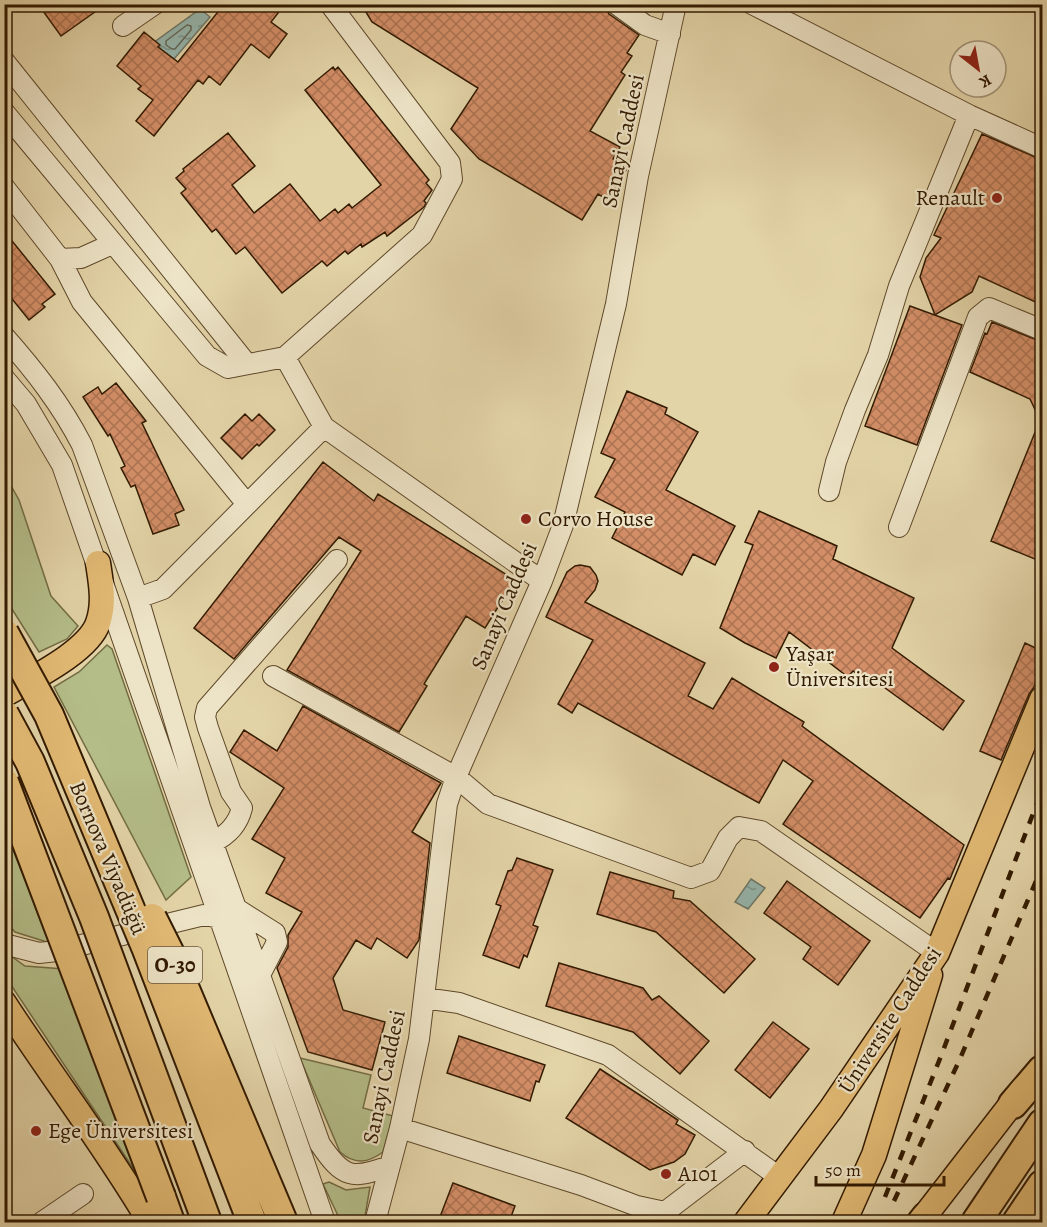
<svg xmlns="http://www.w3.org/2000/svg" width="1047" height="1227" font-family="Alegreya,serif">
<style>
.green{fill:#b4bd88;stroke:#736c44;stroke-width:1.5}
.water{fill:url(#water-ripples);stroke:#6e7869;stroke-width:1.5}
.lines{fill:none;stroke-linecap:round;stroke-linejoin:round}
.shore{stroke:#646858;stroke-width:1.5}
.building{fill:url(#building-cross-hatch);stroke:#321a00;stroke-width:1.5}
.minor-casing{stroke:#5e482a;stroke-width:22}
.major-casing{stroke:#321a00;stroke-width:27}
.highway-casing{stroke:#321a00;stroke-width:32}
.minor{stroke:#ede3c6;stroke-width:20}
.major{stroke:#e2ba74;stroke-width:24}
.highway{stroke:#e2ba74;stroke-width:28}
.rail{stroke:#321a00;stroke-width:4.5;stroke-dasharray:10 10;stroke-linecap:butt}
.highway-bridge-casing{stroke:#321a00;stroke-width:32;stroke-linecap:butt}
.highway-bridge{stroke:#e2ba74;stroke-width:28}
.poi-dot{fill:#8f2418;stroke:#ede3c6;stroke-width:2}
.labels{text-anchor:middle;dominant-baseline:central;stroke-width:4.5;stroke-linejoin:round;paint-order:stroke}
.shield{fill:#ede3c6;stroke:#6a563b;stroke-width:1.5}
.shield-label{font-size:21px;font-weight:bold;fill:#321a00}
.street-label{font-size:22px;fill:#321a00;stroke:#ede3c6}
.poi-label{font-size:22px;fill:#321a00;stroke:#ede3c6;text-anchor:start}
</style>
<defs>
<pattern id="water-ripples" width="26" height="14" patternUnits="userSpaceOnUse" patternTransform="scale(1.5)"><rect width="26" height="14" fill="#96b7af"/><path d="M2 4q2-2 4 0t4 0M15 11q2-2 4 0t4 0" fill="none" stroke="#7b948c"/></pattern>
<pattern id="building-cross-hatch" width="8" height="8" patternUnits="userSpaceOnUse" patternTransform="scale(1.5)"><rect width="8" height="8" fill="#d38e67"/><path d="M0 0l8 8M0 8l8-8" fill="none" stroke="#ac7352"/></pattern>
</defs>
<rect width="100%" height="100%" fill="#e3d4a8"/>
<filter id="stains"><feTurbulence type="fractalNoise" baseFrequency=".00333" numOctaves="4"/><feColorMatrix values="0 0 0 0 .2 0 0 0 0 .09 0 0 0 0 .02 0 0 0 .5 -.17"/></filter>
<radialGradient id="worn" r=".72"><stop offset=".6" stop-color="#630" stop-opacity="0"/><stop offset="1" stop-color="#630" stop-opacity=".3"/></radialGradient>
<!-- green -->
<path class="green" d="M4,473L19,500L51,596L78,626L67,639L39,652L5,598Z
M107,645L112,649L191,877L166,900L54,687L79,672Z
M4,827L50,943L15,932L5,921Z
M4,951L25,966L64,969L149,1192L5,976Z
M300,1058L371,1075L363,1108L393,1116L383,1152C368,1163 355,1165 340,1152Z
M329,1182L346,1190L370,1187L364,1222H341L323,1184Z"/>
<!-- water -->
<path class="water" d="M200,9L210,17L174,59L153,43Z
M751,879L765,888L748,909L735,902Z"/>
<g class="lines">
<!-- shore -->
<path class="shore" d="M187,25L191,26V30L175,49H172L166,45V41Z"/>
</g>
<!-- building -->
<path class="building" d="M38,4H106L61,36Z
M230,4H285L271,22L287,34L269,58L251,44L220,85L209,76L203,84L198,80L154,136L136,121L153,100L138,89L141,86L117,66L144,32L160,45L158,47L178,62L221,8L225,11Z
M361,4H601L605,7L609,14L639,35L627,53L632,56L621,72L625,75L590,131L620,147L613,159L628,166L610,201L598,194L582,220L479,159L451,129L478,88L372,22Z
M333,67L335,70L338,67L429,180L426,183L432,190L424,201L426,203L424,207L387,236L385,232L362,247L361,244L348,254L345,251L327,266L322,261L282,293L245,247L236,254L216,229L212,232L181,193L186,189L176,178L184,171L183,169L228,133L255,166L232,185L254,213L290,184L320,221L335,209L338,213L349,204L352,208L381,185L305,90Z
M982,134L1042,160V305L979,276L972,292L935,315L920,277L926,258L941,238L934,235Z
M4,231L55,294L42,304L45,307L29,320L4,289Z
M910,306L962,325L917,445L865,426Z
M992,322L1042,342V562L991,541L1040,420L1030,399L970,372L985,333L987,334Z
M116,383L146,421L142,423L184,510L175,514L179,525L153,534L135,485L131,487L121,468L125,466L110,434L108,436L83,397L98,387L102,394Z
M627,391L667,408L665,414L698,432L666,490L735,526L715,565L693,554L682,575L612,538L625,512L595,497L615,459L601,453Z
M245,414L252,421L259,414L275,430L259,446L257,444L242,459L221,438Z
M323,462L374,501L378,494L515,580L485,628L466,616L424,684L427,686L399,732L287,670L361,551L339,537L234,659L194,628Z
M759,511L837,546L833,559L914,598L892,648L964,701L943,730L874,680L871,684L853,671L848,677L789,632L776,658L745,643L720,628L753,545L745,542Z
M580,565L590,567L596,575L598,581L595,590L585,602L705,663L688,696L713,709L732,678L804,722L802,726L964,845L950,879L948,878L920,918L783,824L813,781L783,760L759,803L578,703L572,713L558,704L593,640L546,617L567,572L575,566Z
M1025,643L1042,651V667L1034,687L1029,694L1001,760L980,751Z
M303,706L441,783L412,832L430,843L419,940L407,958L377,938L371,949L356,940L333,978L343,1010L385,1022L372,1070L308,1052L277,968L288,947V935L302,912L266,893L285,858L252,839L284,788L230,752L244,730L277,751Z
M517,858L553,870L533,925L538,927L527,957L524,955L519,968L483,955L501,906L496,904L508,871L512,870Z
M610,872L674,891L673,898L690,901L755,959L724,993L656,932L597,914Z
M787,881L870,941L838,985L803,959L811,947L764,913Z
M559,963L643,988L652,1000L659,996L709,1041L680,1074L633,1032L546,1006Z
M773,1022L809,1049L770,1098L735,1070Z
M459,1036L545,1065L539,1082L536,1081L530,1101L447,1073Z
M600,1069L678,1120L676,1124L695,1135L685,1154L674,1162L650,1170L566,1118Z
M453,1183L515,1206L509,1222H438Z"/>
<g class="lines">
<!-- minor casing -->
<g class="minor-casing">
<path id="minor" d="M616,4L645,25L670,34
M752,4L969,115L1042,148
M123,26L155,4
M4,61L246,363
M4,112L207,356L228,368L285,357L422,235L452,179L450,163L330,4
M4,187L60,259L82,302L246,503
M60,259L81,258L112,244
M4,336C34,370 61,404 82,445L138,598L200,807L320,1144C343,1178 352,1180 389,1166
M285,357L324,427L542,581
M4,378L26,404L62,465L325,1222
M829,491L836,462L855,410L878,355L899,286L969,115
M899,527L978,317L989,308L1042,330
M138,598L163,589L324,427
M273,676L456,777L488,804L691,878L710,871L728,838L739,827L761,831L937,953
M213,842C228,835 238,824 242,808L231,792L208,728L205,717L207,708L337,560
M237,909L275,933L277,942L260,975
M4,944L39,953L57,951L204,915L220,918
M424,998L459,1003L608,1055L779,1177
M400,1128L581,1185L637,1206L665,1212L745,1151
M42,1222L83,1194
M375,1222L400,1128L419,1039L447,804L456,777L542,581L563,525L616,304L638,176L676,4"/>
</g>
<!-- major casing -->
<g class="major-casing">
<path id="major" d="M4,695C31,679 88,652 98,623C105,603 101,583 98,563
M4,1003C52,1077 106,1147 150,1222
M746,1222L831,1109L937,953L1042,699
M844,1222L874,1155L930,975
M920,1222L1023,1089"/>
</g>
<!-- highway casing -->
<g class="highway-casing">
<path id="highway" d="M1013,1104L1042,1070
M161,1197L170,1222
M922,1222L926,1217
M976,1222L1042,1124
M1017,1222L1042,1185"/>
</g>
<!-- minor -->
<use href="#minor" class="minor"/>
<!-- major -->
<use href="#major" class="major"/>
<!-- highway -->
<use href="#highway" class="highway"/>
<!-- rail -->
<path class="rail" d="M885,1197L941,1056L1042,790
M894,1201L959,1061L1042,867"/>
<!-- highway-bridge casing -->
<g class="highway-bridge-casing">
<path id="highway-bridge" d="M4,633L49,715L146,947L252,1222
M4,714L30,762L94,917L207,1222
M4,782L161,1197
M152,918L171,956L283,1222"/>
</g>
<!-- highway-bridge -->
<use href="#highway-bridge" class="highway-bridge"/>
</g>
<!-- markers -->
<g class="poi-dot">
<circle cx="997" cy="198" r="6"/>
<circle cx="526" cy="519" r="6"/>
<circle cx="774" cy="667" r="6"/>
<circle cx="36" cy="1131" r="6"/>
<circle cx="666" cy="1174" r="6"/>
</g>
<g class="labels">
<!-- shield labels -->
<rect class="shield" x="148" y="947" width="54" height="36" rx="4.5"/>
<g class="shield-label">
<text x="175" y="965">O-30</text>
</g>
<!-- street labels -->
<g class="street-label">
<text transform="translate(623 141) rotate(-78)">Sanayi Caddesi</text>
<text transform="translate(504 606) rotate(-67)">Sanayi Caddesi</text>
<text transform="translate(108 858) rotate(67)">Bornova Viyadüğü</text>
<text transform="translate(890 1020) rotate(-57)">Üniversite Caddesi</text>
<text transform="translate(384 1077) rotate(-78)">Sanayi Caddesi</text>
</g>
<!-- poi labels -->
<g class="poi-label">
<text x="985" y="198" text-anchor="end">Renault</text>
<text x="538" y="519">Corvo House</text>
<text x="786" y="654">Yaşar<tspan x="786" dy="25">Üniversitesi</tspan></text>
<text x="48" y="1131">Ege Üniversitesi</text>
<text x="678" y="1174">A101</text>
</g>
</g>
<!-- margin -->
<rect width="1047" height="1227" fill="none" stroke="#e3d4a8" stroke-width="24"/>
<rect x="6" y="6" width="1035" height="1215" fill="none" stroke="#321a00" stroke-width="3"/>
<rect x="12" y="12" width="1023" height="1203" fill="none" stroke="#321a00" stroke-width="1.5"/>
<!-- north arrow -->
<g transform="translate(978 69) rotate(149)"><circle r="28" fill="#ede3c6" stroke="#a29377" stroke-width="1.5"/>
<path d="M0-4.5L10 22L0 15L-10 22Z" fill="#8f2418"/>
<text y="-9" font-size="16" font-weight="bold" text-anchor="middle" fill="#321a00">K</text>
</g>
<!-- scale -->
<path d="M816 1176v9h128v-9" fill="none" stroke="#321a00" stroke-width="3"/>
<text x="825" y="1176" font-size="18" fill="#321a00" stroke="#ede3c6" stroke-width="4.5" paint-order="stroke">50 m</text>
<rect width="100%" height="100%" filter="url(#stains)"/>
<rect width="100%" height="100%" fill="url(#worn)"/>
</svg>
